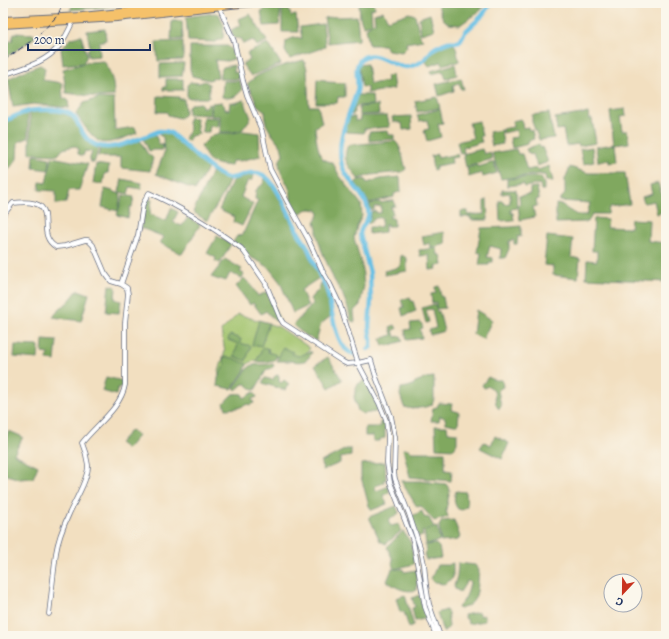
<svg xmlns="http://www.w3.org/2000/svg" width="669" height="639" font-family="Alegreya,serif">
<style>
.green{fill:#a0c26b;stroke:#5e7864}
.forest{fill:#80a85f;stroke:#4e6c5e}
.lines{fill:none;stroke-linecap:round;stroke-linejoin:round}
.canal{stroke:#67c0e4;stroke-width:4.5}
.minor-casing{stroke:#666d80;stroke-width:5.5}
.trunk-casing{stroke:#666d80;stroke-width:8}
.minor{stroke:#fff;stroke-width:4}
.trunk{stroke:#f5c16b;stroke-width:6}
.rail{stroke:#1b2f5e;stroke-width:1;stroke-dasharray:6 3;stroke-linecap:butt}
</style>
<rect width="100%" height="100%" fill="#fbf7ec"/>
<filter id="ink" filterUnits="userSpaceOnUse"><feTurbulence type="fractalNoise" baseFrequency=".025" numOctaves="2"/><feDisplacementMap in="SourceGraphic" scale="8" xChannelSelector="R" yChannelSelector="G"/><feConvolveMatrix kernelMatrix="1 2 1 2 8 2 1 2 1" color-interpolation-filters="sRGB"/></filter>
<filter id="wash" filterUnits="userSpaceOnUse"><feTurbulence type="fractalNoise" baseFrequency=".012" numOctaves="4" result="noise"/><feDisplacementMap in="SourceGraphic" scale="16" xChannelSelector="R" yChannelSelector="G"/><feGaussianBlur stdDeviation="0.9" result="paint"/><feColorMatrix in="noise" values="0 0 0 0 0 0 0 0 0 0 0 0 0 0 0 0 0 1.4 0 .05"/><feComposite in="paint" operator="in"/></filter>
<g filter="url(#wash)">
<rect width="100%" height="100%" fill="#f2dfc0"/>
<!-- green -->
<path class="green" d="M238,314L279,327L310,348L304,356C291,357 258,356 248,364C243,368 239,375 236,380L218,375L225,351L221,331Z"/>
<!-- forest -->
<path class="forest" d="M74,3H150L70,10Z
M359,3H374L375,8L371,9L372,23L375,22L374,14L383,11L388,20L409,13L415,15L420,36L423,40L406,43L407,47L402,52L388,50L384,45H369L366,28L372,24L363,26L360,18Z
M437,3H485L481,10L460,25L449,24L443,19Z
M276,7H281L279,25L264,26L261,12L264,11L263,8Z
M289,9L291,16L296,15L298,32H282V10Z
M214,13L219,14L224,26L223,38L215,42L188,41L186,17Z
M250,14L267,41L257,46L253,40L243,44L242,39L234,38L231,30L241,25L239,19Z
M430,14L434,30L421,34L419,18Z
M337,16L338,17L357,16L359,38V40L328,43L324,18Z
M172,21H182L183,39L171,40Z
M323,24L325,41V47L290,59L285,51L286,41C291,39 297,35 302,39L300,27Z
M105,29L106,40L99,42L100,56L89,57L87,50L90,47L87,31Z
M14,33L34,34V38L6,57L3,59V41H12Z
M81,35L87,56L83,63L63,65L61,49L70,39Z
M183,41V60L158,61L156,42Z
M268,43L281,64L251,76L242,64L250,60L247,53L261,47V46Z
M449,43H453L456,47L459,61L454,63L453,62L442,65L441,62L429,66L424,59C431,51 439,47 449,43Z
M190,46H228L231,49L234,59L227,61L215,60L218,77L209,80L192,76L190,69Z
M304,60L307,69L309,106H318L322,123L315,127C316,138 317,149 323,159L333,163L339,175L361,204L362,216L357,226L354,238L362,266L364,286L360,305L354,311L355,322L351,321L348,308L342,293L334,280L321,249L317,235V228L315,222L319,214L318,210L310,209L305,210L301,213L296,214L290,203C294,191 285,182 281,172C280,169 279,165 279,162L283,154L281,146L271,133L266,124L265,111L257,105L255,99L247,84C249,82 252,80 254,78C265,70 291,63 304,60Z
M104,61C111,73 114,82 114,96L98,97L66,93L63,69L89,62Z
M184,63L182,76L160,77V64Z
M367,64L370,84L387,81L386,76L392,75L394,89L367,93V87H362L358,65Z
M455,64L457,75L450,77V78L446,79L443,71L432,74L431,71Z
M40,65L45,68L43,80L62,83L63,98L68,100L69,108L33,104L13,107L8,79L22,72Z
M234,65V72L239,73V79H220V73L223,67Z
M461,78L464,89H461L459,83L453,85L454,91L439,96L436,84Z
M166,79H183V90H163V87H166Z
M317,79L326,80L327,82L345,83V97H338L337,103H316Z
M205,81L209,84V97L206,98H187V85L190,82L199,83Z
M223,81H240L242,90C235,98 232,99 222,97Z
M355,95H372L373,105L356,106L353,115L349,113L353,104Z
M158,96L179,97V99H184L185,114L180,118L168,115L167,112H157Z
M437,97L440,108L417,112L415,101Z
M99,98L114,99L115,130L135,127L137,133C129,136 109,145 101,142C93,140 81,121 76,114L84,103Z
M244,100L251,118L242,130L233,132H220V116H211L212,103L222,102V104L224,105L225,109L229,110L230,102L235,103Z
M201,103L202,107H206L207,105L210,104V115L188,114V107H189L190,104Z
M378,105L379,114L359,115V107Z
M440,109L443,123L438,124L441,137L427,141L424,130L429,129L427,120L419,121L417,115Z
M625,109L626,116L620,117L622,131H627L629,143L614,145L610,111Z
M54,111L66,114L74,118L84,137L90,143L99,147L94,163L89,161L92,152L85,151L83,156L78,154V148L74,146L63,149L58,155L37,154L30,153V112Z
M26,112H28V138L18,142L17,159L6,173L3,172V122L11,120Z
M549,113L554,138L539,140L532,122V115Z
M588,113L589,119H592L596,143L579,146L578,144L566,146L563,129L557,130L555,118Z
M360,116H387L390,127L364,129V133L346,132L345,127L349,117H355V121L360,120Z
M411,116L412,129L403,130L402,123H399V122H393L392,117Z
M189,117L196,118L198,132L200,134L191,136L188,141L185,139L187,133L190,130L188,123Z
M203,117L219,118L218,127L210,126L209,132H202Z
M521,119L523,128L528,127L529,130H532L534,139L528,141V144L512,148L510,138L517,137L516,130L503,133L502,129L513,127L512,121Z
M479,121L482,136H480L482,142L477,143V144L463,147L464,153L460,154L457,142L473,138L469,123Z
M501,130L503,144L492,146L489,132Z
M243,131L259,133L260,156L240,161H232L231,166C212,164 209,164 201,146L211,136L219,133H233Z
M388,131L389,135H394V139L369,141V132Z
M160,132L171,133L203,162L208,168L195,190L156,174L164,153L163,137L159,135Z
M155,134L159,144H163L162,150H153L149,151L143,138Z
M140,140L147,153L153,158L150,171L121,168V157H105L98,156L101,147C115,149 127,145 140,140Z
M395,141C402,147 403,161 406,169L402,172L371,175L358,179C350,166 341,161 348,145Z
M539,144L540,148L542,147L548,162L537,166L533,154L530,155L529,152L528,153L526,149Z
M613,144V146L615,145L617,162L609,163V160L598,162L596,147Z
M592,147L594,162L583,164L580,149Z
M482,149L484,154L490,152L492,159L466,167L463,154Z
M516,149L518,154H522L527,170L537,168L538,170L549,166L553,181H546L545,175H541V174L501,179L492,153Z
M437,154L438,158L457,154L458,157L451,158L452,163L436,166V169L433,170L431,156Z
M34,155L50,158L49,170L33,168Z
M52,157L88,164L79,190H69L66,203L56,204V191L39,190L40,182L46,183Z
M494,162L497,173L483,177L482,173L469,177L467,168L477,165L478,167Z
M96,164L109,166L108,173H105L103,184L93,183Z
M570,167L588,173H625L630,204L609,207L608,214H592L588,222L556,223V204L563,205L567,209L577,215H587L590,203L560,201V199L565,194V179Z
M212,171L227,178L229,181L223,195L207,221L193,212Z
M249,175H254L251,181L248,180L241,197L253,204L242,226L233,222L234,217L219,210L233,180Z
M400,177L401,191L394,194V197L369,203L355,183L358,180L365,179L367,183L380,179Z
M530,177H541L544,184V190H541L540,184L524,187V184L507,186V179Z
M265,178L269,181L275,190L295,230L305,246L319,278L301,290L308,306L293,313L280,282L268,267L260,262L250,257L233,242L237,236L243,234L258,200L255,199L256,190L263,184Z
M122,179L142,183L141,189L130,187L128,194L119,192Z
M658,183L662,195L666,194V211L657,214L654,201L644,203L642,197L652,194L650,185Z
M537,187L539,199L536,200L537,206L533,207L535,217L520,220L518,206L520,205L519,196L530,194V188Z
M105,189L113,191L114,192L121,194L118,211L102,207Z
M502,190H516L517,208L511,209V213H513L514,220L500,221L499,201H503L504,204L510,203V193L502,194Z
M123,195L134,197L132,207H130L128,218L117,215Z
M147,199L152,200L150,214L166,221L171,208L178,212L173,222L182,226L188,217L200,225L182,254L160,243L164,237L141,228Z
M394,200L395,206L391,207L393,214L390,215V218H394V226H387V224H385V232L369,234V227H381L382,218C376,217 373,219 369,224L367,222L370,218L371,212L376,211L377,213H381V206L374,207V210H371L369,204L379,202L381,203Z
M487,200L488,220H471V217H461V211H468V215L484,214V201Z
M594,218L608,219L607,227L630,228L631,219L649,220L648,241L666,243V282L586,278L587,260L597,261V251H592Z
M521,226V237L518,236L517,244H514V240L509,241V249L505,258H500L501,249L490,246L487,257L493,258V262H489V265H479L481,253L477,252L481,228L511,227Z
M444,232L446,244L431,248L430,243L424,245L422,236Z
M217,236L231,244L220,263L215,261L216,258L207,253Z
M547,236L573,239L571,257L580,259L578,278L553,275V266L544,265Z
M437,248L438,255H441L443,265L436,266L437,269L430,270L429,255L420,256L419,250Z
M401,255L407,258V271L385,275L384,271L400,267Z
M225,259L242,269L240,272L244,274L242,278L230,273L226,281L220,279L219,280L211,277Z
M244,278L250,284L258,296L267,292L279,319L275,321L266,311L261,314L253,303L250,305L236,286Z
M321,282C327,293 329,304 331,316L321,324L316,341C307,337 301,332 293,325L313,304L310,299L313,295L319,290Z
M109,285L116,287L115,299L121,301L119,313L106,312Z
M439,286L441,297H443L445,308L436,309L437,312L439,311L444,331L430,335L429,330L436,328L432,309L426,310L429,322L426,323L422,308L435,304L436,308V302L432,303L431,294L436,293L435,287Z
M78,290L89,294L81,321L53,317L56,313L69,301Z
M410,297L411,301H413L416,311L403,316L401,308L404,307L401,300Z
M476,310L492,320L483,339L473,334Z
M259,320L269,323L261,347L252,345Z
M421,322L423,328L420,329L422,338L407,340L405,330L411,329L410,323Z
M395,325L397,329L393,330L395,337L401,336L403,341L387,346L386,345L383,346L381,339L392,335L390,327Z
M230,335L241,339L240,343L251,346L246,361L234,356L238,344L228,340Z
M43,340L57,341L55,361L47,360L48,354L42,353Z
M15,345L39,346L38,359L14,357Z
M263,347L269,349L268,352L277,355L275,360L265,362H256Z
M283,347L293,352L292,354L299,356L309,352H312C307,364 300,362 290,361C286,361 281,361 277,361Z
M227,357L233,358L247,364L245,370L232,389L217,386L218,378L225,364L223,358Z
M328,357L342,380L329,388L315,365Z
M273,364L274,365C273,369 270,369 267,369L255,390H253L246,384H243L236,390L234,388L247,369L252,365Z
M277,375L279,376V381L281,383L284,380L289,384L285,390L262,383L265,378L273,380L274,377Z
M106,377L123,381L122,388L118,387L116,395L102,391Z
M434,377V399L432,405C424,408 411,410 404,407L400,395L401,388L407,387L413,385L415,382L426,378Z
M488,377L495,380H502L503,387L498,390L501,406L500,408H498C493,401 498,389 488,386L484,388L482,385Z
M365,380L379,410L375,412L363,414L358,411L354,397L356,389L358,384Z
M254,392L257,397L252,399L254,403L249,405L248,404L238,408L226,409L224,403C231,396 231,392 242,394L244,398Z
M439,403L452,404L451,410L459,412L458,425H454L446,423L445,418L440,416L439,421H431L433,408L437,407Z
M380,422H385V438L380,439V441H373V436H365V427H380Z
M435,426H447L448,432L457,433V443L454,449L436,448Z
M131,430L138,436L127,449L119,443Z
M9,431L23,437L14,454L38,466L33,478L20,479L3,474V442Z
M495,436L509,443L502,459L480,448L484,442L491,445Z
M346,449H351V456L340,458V463L323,470L321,462Z
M403,449H409L411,452H445V470L452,471L451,481L410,477Z
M385,462L386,480H383L384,483L375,486L376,491L389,486V493L383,495L387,504L372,510L369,506L361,477V464Z
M401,481H421L446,484L450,490L446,510L448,517L434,521L421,506L417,507Z
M456,491L466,492L467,506L462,510L458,509C453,503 454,497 456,491Z
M396,506L399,513L388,521L391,526L399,524L401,531L386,544L380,541L369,517Z
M422,511L424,517L429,518L434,527L426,530L437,527L440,540L433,543L426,544L424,531L422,532L423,536L418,537L412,516Z
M454,520L460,537L459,538L458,540L441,542L439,526L442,521Z
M403,531L411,543L414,564L395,569H403L404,572L417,570V590C405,593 396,588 387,581L392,569H395L392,563L393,560L387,547Z
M436,544L439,547L441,558L426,560L424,554L426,552L425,545Z
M453,563V578L445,584L434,583L431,579L437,565H448L449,564Z
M458,563L475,565L479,570C477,588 480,605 459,609L458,607C465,601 469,591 470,582L467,581L460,592L455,589L454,586L457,576Z
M405,595L413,623V626L409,628L404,612H400L396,598Z
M419,595L427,618L415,621L412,608L415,607L412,598Z
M446,610L448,613L449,618H448L449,627L447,629L444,630L445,632H443L437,613Z
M479,612L481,616L484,615L485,621L468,624L467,619L465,618L464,615Z"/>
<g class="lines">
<!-- canal -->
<path class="canal" d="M3,121C11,119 18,114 26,112C35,109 56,109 66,112C77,116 77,124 83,133C97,157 124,145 144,137C149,135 154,133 159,131C166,131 170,131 175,137C187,147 213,174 227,178C238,180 249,168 263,175C275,180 289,215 296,228C299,235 303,240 307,246C311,255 315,265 319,274C321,279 324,283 326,288C333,306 333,349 354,354
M368,349L371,347V340L369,327L371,300L370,273L360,234C361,224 371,220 368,209C365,193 346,180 342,165C335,139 350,115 357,91C360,80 351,65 364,57C376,50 394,68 407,67C412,67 420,63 424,60C426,58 427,55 430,53C432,50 436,47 439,46C442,44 445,43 448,42C452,41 455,43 460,41L465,32L481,17L491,3"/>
</g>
</g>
<g filter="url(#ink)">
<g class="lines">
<!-- minor casing -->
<g class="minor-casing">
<path id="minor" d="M3,75C22,68 46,63 59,46C65,39 69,30 73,21
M3,215L13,203C67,197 31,232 56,247L65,246L85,240H88L93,245L105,273L111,281L121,284L138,235L143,204L149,193C181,207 212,227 241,248L245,253L265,282L268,289L280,318L283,323L343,362L347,364L358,363L340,305L330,284L322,270L308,239L288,203L270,169L262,131L247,95L243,81L234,41L219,6
M49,614L56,553C58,540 63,527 69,514C74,502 89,478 88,465C87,457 85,450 82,443C96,425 121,408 125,385V323L128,294L127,288L121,284
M436,636L425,607L413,541L390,482L387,463L388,436L386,420L379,403L358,363L371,360L376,377L391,416L395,437L394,473L395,479L409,514L421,550L424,564L426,585L429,604L440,636"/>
</g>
<!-- trunk casing -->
<g class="trunk-casing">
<path id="trunk" d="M3,20L82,16L150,9L196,3
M3,25L117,18L231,5L253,3"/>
</g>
<!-- minor -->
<use href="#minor" class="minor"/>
<!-- trunk -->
<use href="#trunk" class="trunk"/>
<!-- rail -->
<path class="rail" d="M3,60L7,58L37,37L58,15L63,3"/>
</g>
</g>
<!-- margin -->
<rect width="669" height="639" fill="none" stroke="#fbf7ec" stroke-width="16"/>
<!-- north arrow -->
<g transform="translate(623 593) rotate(202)"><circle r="19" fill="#fbf7ec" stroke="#a1a7b3"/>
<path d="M0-3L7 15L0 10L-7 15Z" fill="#c8321e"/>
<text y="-6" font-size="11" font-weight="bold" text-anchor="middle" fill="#1b2f5e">С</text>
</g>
<!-- scale -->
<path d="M28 44v6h122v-6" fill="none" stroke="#1b2f5e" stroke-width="2"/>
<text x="34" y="44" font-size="12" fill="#1b2f5e" stroke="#fbf7ec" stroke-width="3" paint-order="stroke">200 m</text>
</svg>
